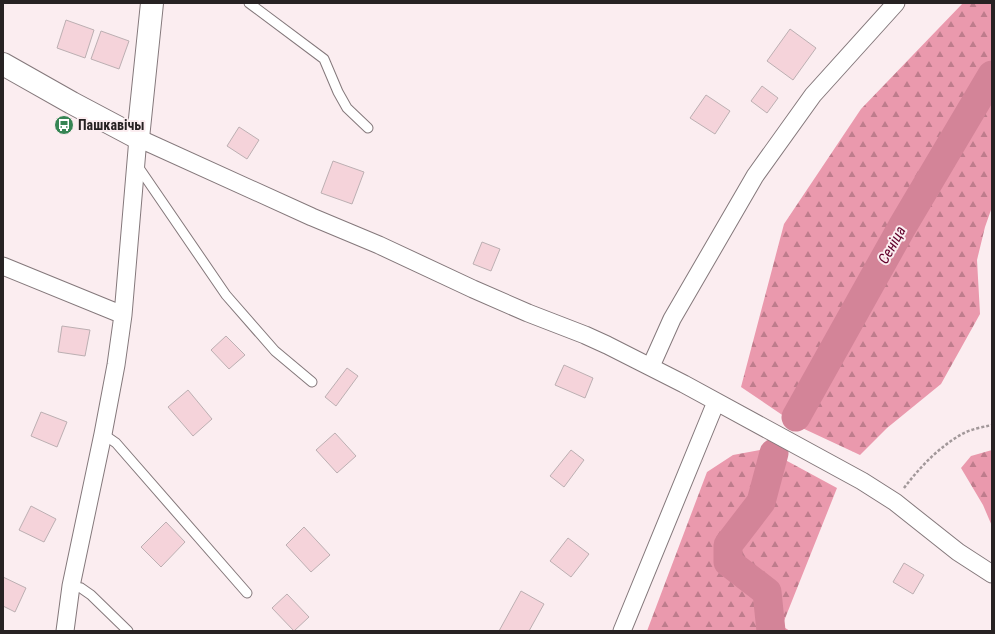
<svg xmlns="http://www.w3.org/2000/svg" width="995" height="634" font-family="'Roboto Condensed',sans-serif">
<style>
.forest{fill:url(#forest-firs)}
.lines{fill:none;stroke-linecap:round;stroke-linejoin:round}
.river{stroke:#d38498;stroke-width:29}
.building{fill:#f5d3da;stroke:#bcafb2}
.service-casing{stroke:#84787b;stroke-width:11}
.minor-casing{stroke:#84787b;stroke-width:19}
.tertiary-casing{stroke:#84787b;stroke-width:24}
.path{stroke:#a2989a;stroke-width:2.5;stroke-dasharray:3 2;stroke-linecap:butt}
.service{stroke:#fff;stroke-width:9}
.minor{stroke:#fff;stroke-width:17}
.tertiary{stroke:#fff;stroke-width:22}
.labels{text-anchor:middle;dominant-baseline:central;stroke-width:4;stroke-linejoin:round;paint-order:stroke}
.poi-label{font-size:14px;font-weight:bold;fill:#272223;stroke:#fbedf0;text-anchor:start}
.water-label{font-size:15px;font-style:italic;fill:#62002b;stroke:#fbedf0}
</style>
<defs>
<pattern id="forest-firs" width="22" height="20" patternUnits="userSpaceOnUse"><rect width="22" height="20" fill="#ea99ad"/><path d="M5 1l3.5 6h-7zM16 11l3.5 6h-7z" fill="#be7c8c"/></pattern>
</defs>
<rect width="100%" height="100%" fill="#fbedf0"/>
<!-- forest -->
<path class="forest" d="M963,3H992V207L985,227L977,260L980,314L941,384L887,428L860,455L800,427L741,387L784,224L861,109Z
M765,449L837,488L782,626L790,631H647L707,472L733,455Z
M992,450V526L983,505L961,468L971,456Z"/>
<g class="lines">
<!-- river -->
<path class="river" d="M796,417L902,227L992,75
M771,631L767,592L728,562V545L761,502L774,453"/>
</g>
<!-- building -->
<path class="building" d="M66,20L94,30L85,58L57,48Z
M790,29L816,48L793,80L767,61Z
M101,31L129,41L119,69L91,59Z
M762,86L778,98L767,113L751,101Z
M706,95L730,111L715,134L690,118Z
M239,127L259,140L247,159L227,146Z
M333,161L364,172L352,204L321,193Z
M482,242L500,249L491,271L473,264Z
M62,326L90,330L85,356L58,352Z
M226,336L245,355L229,369L211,350Z
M564,365L593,378L585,398L555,385Z
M347,368L358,376L336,406L325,397Z
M188,390L212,419L193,436L168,407Z
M41,412L67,422L57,447L31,436Z
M335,433L356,456L337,473L316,450Z
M571,450L584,460L564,487L550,476Z
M31,506L56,519L44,542L19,530Z
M166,522L185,542L161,567L141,547Z
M304,527L330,555L311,572L286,545Z
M568,538L589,554L571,577L550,561Z
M904,563L924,575L913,594L893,582Z
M3,577L26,588L15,612L3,606Z
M521,591L544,604L529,631H499Z
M287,594L309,617L294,631L272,608Z"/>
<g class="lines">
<!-- service casing -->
<g class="service-casing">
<path id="service" d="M249,3L324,59L338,92L347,108L368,128
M137,165L226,295L275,351L312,382
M103,434L116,443L247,593
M71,586L81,588L91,595L128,631"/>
</g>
<!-- minor casing -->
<g class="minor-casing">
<path id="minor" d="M3,266L123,315
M651,366L672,319L755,176L813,95L896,3
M65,631L71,586L103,434L116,365L123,315L138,138L312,217L379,245L473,289L528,313L585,335L607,345L684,384L862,481L895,502L958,552L992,574
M622,631L716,402"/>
</g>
<!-- tertiary casing -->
<g class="tertiary-casing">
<path id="tertiary" d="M3,64L72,103L138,138L152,3"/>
</g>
<!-- path -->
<path class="path" d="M904,488C920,467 939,447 962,434C971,429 983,427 992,425"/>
<!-- service -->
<use href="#service" class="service"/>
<!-- minor -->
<use href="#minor" class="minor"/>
<!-- tertiary -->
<use href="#tertiary" class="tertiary"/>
</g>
<!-- icons -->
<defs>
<g id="bus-disc" transform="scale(1)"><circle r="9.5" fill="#368554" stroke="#fbedf0"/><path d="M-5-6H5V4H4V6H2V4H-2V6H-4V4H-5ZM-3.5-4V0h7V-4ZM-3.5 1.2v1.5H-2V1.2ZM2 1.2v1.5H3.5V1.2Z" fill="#fff"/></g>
</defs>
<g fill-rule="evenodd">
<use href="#bus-disc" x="64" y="125"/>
</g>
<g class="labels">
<!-- poi labels -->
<g class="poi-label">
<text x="78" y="125">Пашкавічы</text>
</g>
<!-- water labels -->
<g class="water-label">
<text transform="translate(892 245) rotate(-61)">Сеніца</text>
</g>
</g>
<!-- border -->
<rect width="995" height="634" fill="none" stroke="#272223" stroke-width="8"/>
</svg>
